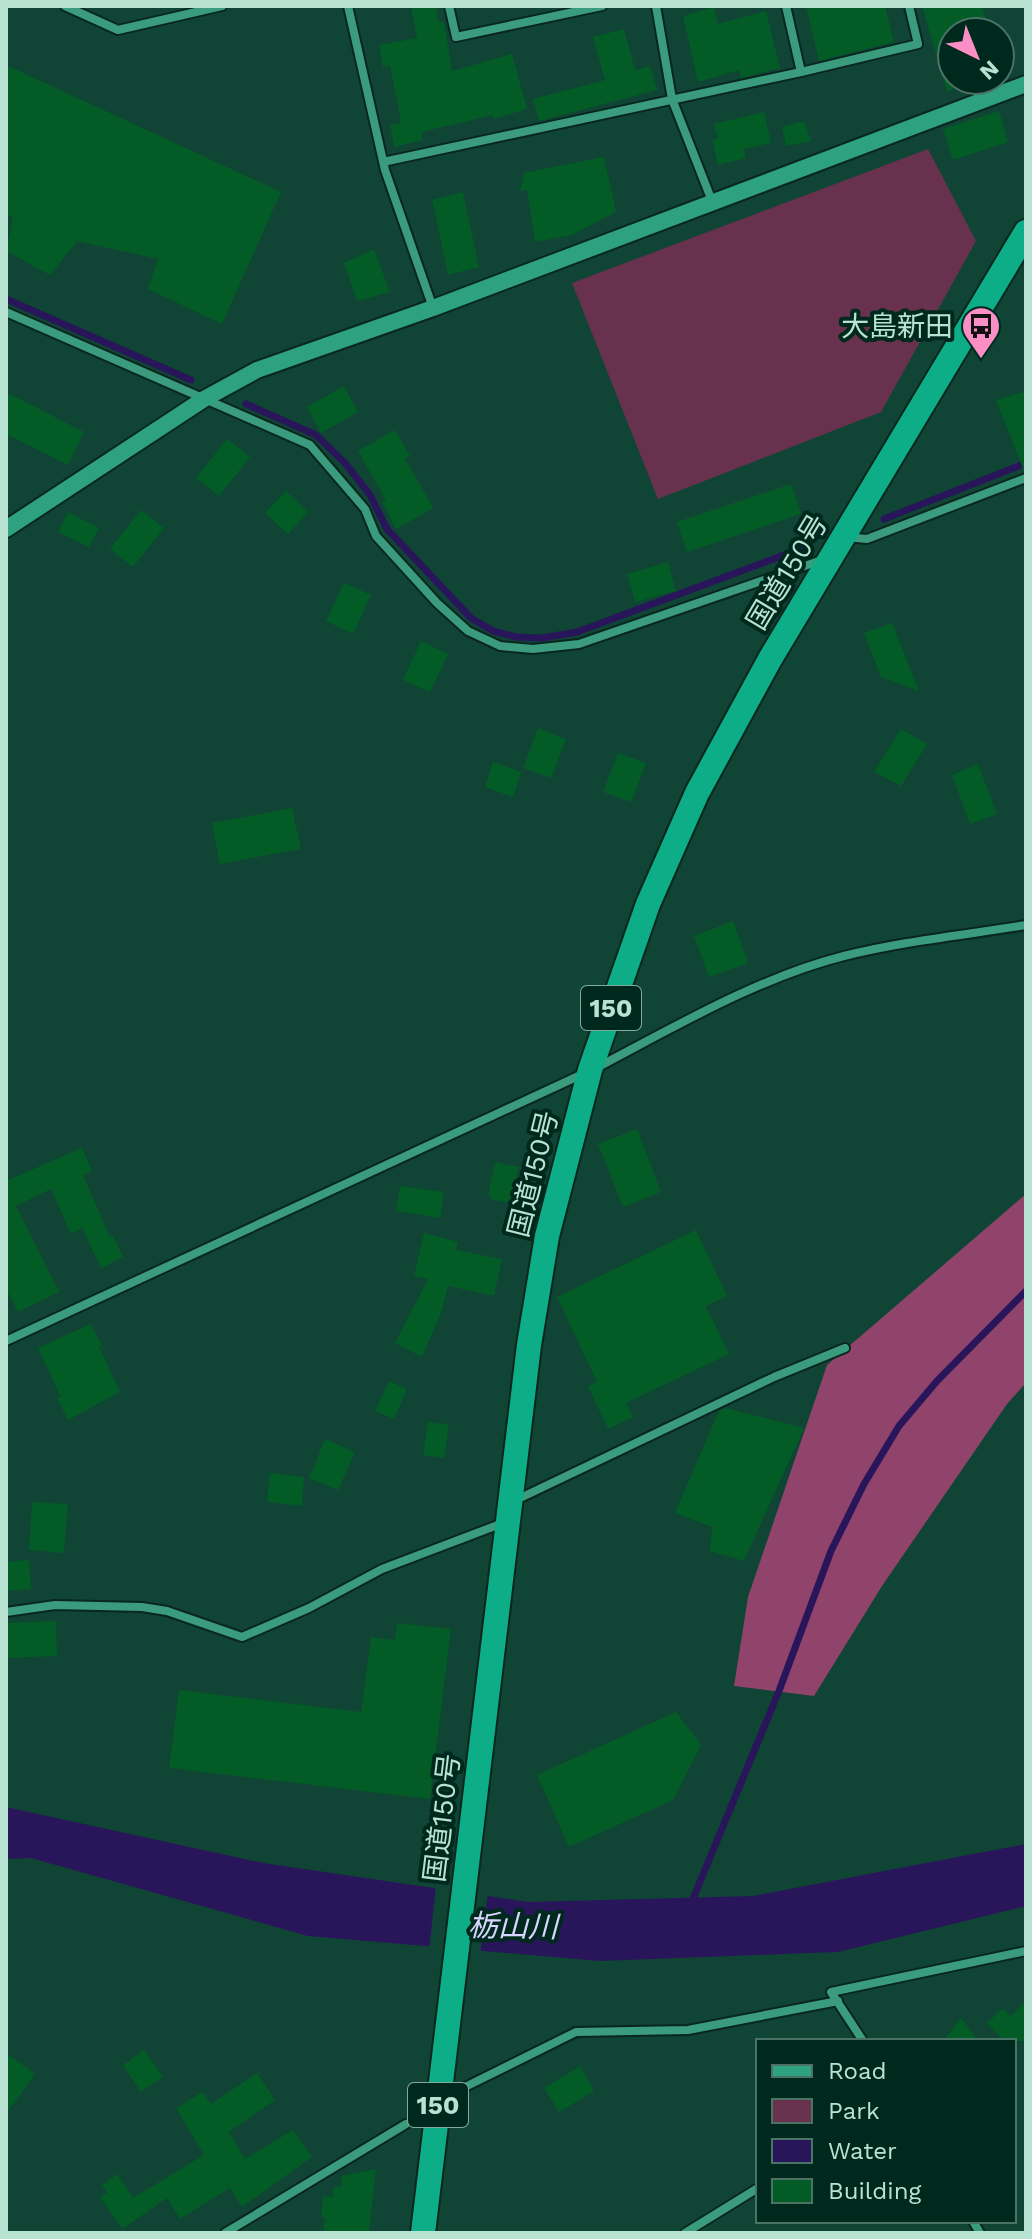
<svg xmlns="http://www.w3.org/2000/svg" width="1032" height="2239" font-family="'Work Sans','Noto Sans JP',sans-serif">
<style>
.green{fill:#68324e}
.forest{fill:#90436b}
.water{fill:#29165a}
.pier{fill:#104435}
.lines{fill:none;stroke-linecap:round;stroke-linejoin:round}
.stream{stroke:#29165a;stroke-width:7}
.building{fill:#035c26}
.street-tunnel{stroke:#295c4d;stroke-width:8;stroke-dasharray:8 4;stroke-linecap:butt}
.street-casing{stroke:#09271e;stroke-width:12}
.secondary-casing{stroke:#09271e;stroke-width:20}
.highway-casing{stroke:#09271e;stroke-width:28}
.street{stroke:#3b9b7d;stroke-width:8}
.secondary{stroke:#2da180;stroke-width:16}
.highway{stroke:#0dae87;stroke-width:24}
.labels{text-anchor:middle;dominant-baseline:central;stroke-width:8;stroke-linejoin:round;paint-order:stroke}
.shield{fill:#00291d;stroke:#81ab9c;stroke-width:2}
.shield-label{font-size:26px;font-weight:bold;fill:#b8e3d2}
.poi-label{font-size:28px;fill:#b8e3d2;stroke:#00291d;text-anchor:end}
.street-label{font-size:28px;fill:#b8e3d2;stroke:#00291d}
.water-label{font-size:30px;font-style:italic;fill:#d7d4fe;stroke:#00291d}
</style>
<rect width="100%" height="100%" fill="#104435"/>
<!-- green -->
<path class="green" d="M928,149L976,241L881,412L658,499L572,283Z"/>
<!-- forest -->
<path class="forest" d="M1026,1194V1383L1007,1404L882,1586L814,1696L734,1686L748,1597L827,1365Z"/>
<!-- water -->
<path class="water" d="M6,1807L263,1863L528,1902L753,1896L1026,1844V1906L838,1952L600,1961L308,1936L31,1858L6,1859Z"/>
<!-- pier -->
<path class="pier" d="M436,1885L488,1892L480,1955L429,1951Z"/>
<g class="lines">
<!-- stream -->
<path class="stream" d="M6,299L191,380
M246,404L316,435L345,463L370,495L387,529L471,618L493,631L516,637L542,638L577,632L803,548
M884,519L1026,463
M690,1906L779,1691L831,1551L864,1484L899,1426L937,1381L1026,1291"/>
</g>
<!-- building -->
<path class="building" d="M411,6H436L438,22L444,21L452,71L512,54L527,109L494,119L493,115L422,132L423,140L394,147L390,125L401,123L390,66L383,67L379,45L417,38Z
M806,6H885L894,42L819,61Z
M922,6H982L990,32H952V90L947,91Z
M714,7L718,24L766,11L780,68L741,78L739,70L698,82L683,16Z
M624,29L635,70L650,66L657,90L539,121L533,99L605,80L593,37Z
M6,65L281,192L222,324L148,289L158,259L77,241L50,275L6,251L13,218L6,214Z
M999,111L1008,142L953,160L943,129Z
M764,112L771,143L744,149L746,158L718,165L712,140L718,138L714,124Z
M804,121L811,141L786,146L782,127Z
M604,157L616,212L572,235L535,242L527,190L520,191L524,173Z
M463,192L479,267L448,275L432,200Z
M374,249L390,292L357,301L344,263Z
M344,386L358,412L321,433L307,407Z
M1026,391V471H1024L996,400Z
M6,392L84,432L68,465L6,434Z
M395,430L410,456L405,458L433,508L396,529L382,502L386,500L358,451Z
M227,439L250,457L219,496L196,478Z
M791,484L801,514L687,552L677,522Z
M286,491L308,512L288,534L265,513Z
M141,510L164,528L133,567L110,549Z
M68,512L99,528L89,547L58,532Z
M668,562L676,591L635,602L627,574Z
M344,583L371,595L353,634L326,621Z
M892,623L919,691L881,677L864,633Z
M421,641L448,654L430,692L403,680Z
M538,728L566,739L551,778L523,768Z
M901,729L927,744L901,786L874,772Z
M618,753L646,763L631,802L603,792Z
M493,762L521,772L513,797L485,787Z
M978,764L997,814L970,824L952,775Z
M292,808L301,849L220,864L212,823Z
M733,921L748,963L709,977L694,936Z
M637,1129L661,1192L623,1207L598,1144Z
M82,1148L92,1171L83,1175L110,1237L113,1236L123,1257L101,1268L82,1228L71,1234L51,1189L16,1206L59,1292L18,1312L6,1289V1181Z
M495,1162L519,1167L511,1203L490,1199L491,1195H488Z
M400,1186L444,1192L440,1218L396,1211Z
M696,1230L727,1296L706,1306L729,1354L626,1403L633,1417L608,1429L588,1386L597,1382L557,1297Z
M424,1233L458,1242L456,1250L502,1259L494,1296L448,1286L441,1313L422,1357L395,1343L428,1279L414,1276Z
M91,1324L102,1346L99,1347L120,1392L68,1420L57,1398L61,1397L38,1348Z
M389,1381L407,1389L394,1419L375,1411Z
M725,1408L804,1428L744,1561L710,1551L712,1527L675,1513L719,1411Z
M428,1422L449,1425L444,1458L423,1455Z
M325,1439L355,1452L338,1490L309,1478Z
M270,1473L304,1477L302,1506L267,1502Z
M32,1502L68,1504L64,1553L29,1550Z
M29,1560L31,1589L6,1591V1562Z
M56,1621L57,1656L6,1658V1623Z
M397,1623L451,1629L430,1799L169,1768L179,1690L361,1712L371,1637L395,1640Z
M676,1712L701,1745L673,1800L569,1847L537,1775Z
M1026,2001V2041H1004L987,2023L1003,2008L1010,2016Z
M961,2018L979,2041H943Z
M144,2050L163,2077L141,2092L123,2065Z
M6,2053L35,2074L6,2114Z
M580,2066L594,2091L559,2112L544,2088Z
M257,2073L275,2100L229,2132L245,2159L293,2130L312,2157L242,2207L230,2188L180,2219L167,2198L122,2229L100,2197L107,2193L102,2185L117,2174L133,2198L204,2155L176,2108L203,2092L211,2104Z
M376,2169L369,2233H323L325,2218L321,2217L323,2196L333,2197V2187H341L342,2176Z"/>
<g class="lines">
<!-- street-tunnel -->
<path class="street-tunnel" d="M406,2124L432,2107"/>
<!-- street casing -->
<g class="street-casing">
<path id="street" d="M65,6L118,30L222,6
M348,6L385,170L433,308
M449,6L456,37L602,6
M656,6L672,99L712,201
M786,6L801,72
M383,162L801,72L918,44L909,6
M6,312L310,445L365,509L376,536L437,603L468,631L500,646L533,649L579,644L822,560
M846,537L867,539L1026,478
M598,1067C674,1027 760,977 844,956C903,941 966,935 1026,925
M6,1341L585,1073
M516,1500L774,1377L845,1348
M6,1612L55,1605L142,1607L167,1611L242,1637L309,1608L382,1569L503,1523
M863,2041L831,1992L1026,1951
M463,2088L576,2032L688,2030L838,2001
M973,2221L980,2233
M225,2233L406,2124
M685,2233L758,2188"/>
</g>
<!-- secondary casing -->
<g class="secondary-casing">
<path id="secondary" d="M6,529L204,399L257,370L433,308L1026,84"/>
</g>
<!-- highway casing -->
<g class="highway-casing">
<path id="highway" d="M423,2233L529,1345L547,1236L590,1070L648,904L697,793L770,659L1026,232"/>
</g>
<!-- street -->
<use href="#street" class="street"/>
<!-- secondary -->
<use href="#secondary" class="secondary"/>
<!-- highway -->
<use href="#highway" class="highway"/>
</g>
<!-- icons -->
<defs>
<g id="bus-pin" transform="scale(2)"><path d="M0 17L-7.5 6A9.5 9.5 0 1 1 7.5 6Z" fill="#fb8fc5" stroke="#00291d"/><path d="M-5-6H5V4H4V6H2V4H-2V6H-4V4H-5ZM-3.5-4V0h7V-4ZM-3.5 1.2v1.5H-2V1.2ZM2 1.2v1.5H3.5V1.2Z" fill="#111"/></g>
</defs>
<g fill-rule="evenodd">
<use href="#bus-pin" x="981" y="326"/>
</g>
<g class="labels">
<!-- shield labels -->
<g class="shield">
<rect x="581" y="986" width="60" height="44" rx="6"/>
<rect x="408" y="2083" width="60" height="44" rx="6"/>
</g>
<g class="shield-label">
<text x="611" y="1008">150</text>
<text x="438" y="2105">150</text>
</g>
<!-- poi labels -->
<g class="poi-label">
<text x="953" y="326">大島新田</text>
</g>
<!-- street labels -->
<g class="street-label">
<text transform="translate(787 572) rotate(-59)">国道150号</text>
<text transform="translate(533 1174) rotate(-76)">国道150号</text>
<text transform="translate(442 1818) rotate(-83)">国道150号</text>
</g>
<!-- water labels -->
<g class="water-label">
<text transform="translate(513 1926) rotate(1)">栃山川</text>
</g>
</g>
<!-- border -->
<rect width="1032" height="2239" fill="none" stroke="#b8e3d2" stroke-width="16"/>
<!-- legend -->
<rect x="756" y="2039" width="260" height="184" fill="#00291d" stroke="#4a7365" stroke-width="2"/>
<rect x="772" y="2065" width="40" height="12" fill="#2da180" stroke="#4a7365" stroke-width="2"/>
<text x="828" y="2079" font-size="24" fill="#b8e3d2">Road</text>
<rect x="772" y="2099" width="40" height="24" fill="#68324e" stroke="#4a7365" stroke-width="2"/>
<text x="828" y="2119" font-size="24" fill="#b8e3d2">Park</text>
<rect x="772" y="2139" width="40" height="24" fill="#29165a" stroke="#4a7365" stroke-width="2"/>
<text x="828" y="2159" font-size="24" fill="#b8e3d2">Water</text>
<rect x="772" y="2179" width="40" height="24" fill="#035c26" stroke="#4a7365" stroke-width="2"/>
<text x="828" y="2199" font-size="24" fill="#b8e3d2">Building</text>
<!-- north arrow -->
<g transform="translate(976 56) rotate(137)"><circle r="38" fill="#00291d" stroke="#4a7365" stroke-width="2"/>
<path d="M0-6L14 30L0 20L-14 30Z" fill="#fb8fc5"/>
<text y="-12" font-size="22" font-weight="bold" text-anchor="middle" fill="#b8e3d2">N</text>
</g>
</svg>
